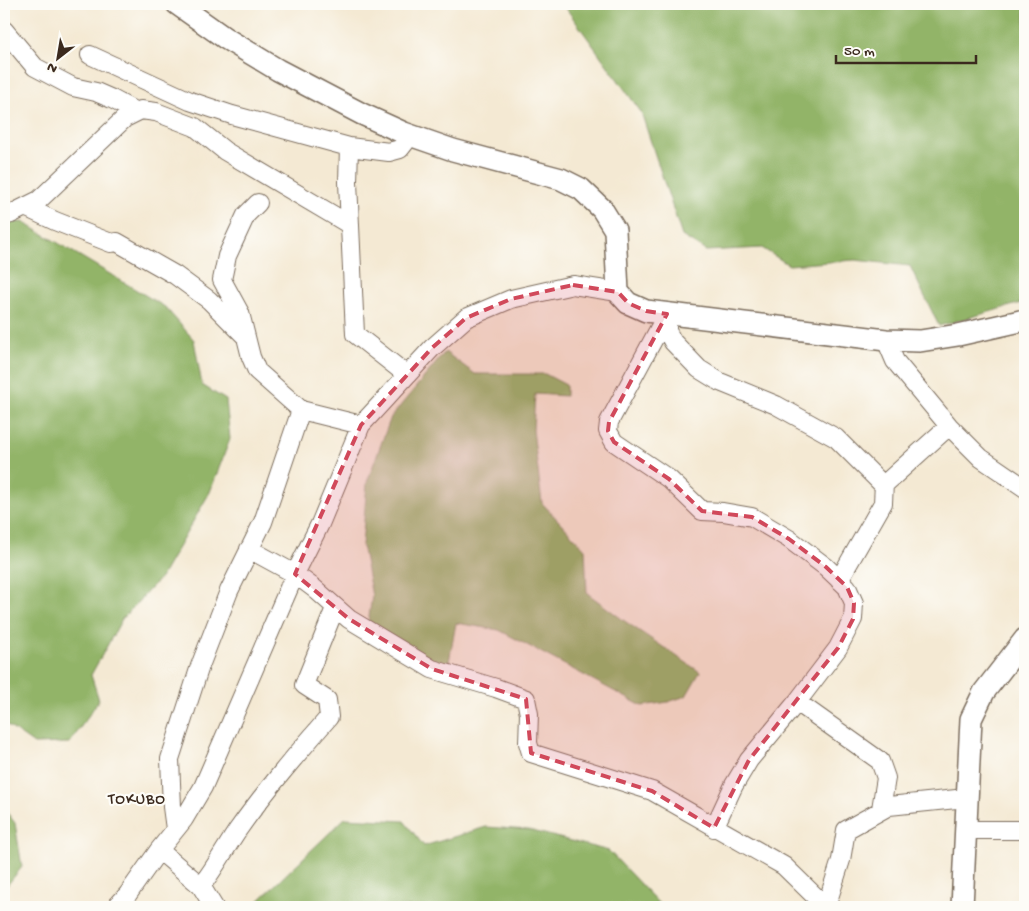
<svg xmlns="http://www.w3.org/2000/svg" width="1029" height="911" font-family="'Gochi Hand',sans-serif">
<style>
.forest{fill:#92b468;stroke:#666f43}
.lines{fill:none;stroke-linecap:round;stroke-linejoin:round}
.minor-casing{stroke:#7c6d5d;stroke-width:20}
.tertiary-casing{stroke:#7c6d5d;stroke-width:24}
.minor{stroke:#fff;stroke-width:18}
.tertiary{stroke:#fff;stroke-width:21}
.marked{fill:#d1495b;fill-opacity:0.2;stroke:#d1495b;stroke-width:4;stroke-dasharray:10 6;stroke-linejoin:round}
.labels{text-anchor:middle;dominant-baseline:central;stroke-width:4.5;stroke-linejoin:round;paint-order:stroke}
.quarter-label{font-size:16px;letter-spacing:1px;fill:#3b2a1e;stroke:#fdfcf7}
</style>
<rect width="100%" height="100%" fill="#fdfcf7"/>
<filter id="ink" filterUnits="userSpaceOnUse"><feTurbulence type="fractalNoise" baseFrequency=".02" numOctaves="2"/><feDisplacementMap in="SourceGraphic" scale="10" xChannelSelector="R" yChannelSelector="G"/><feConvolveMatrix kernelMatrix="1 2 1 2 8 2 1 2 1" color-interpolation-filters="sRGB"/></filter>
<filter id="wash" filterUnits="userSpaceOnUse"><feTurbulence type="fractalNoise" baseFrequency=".0096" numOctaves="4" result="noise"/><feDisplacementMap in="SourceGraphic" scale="20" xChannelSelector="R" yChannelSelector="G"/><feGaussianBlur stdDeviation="1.12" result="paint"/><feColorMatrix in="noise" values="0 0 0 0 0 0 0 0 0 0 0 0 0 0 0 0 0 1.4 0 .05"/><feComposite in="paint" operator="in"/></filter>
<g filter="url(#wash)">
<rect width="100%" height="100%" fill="#f4e9d3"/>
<!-- forest -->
<path class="forest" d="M563,4H1025V302L939,326L910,266L855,260L789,265L762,248L706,251L682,236L641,112Z
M23,222L165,307L194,340L202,385L226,400L230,439L210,492L161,577L122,619L91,675L99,700L70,743L34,744L7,725L4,729V223Z
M445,352L475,374H545L566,385V396L535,394L533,430L542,503L585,549L587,593L626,622L700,672L686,696L668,702L642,706L499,630L456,623L448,667L435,663L368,623L372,596L362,545L367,482L391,417Z
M4,809L15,823L22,867L4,889Z
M345,818L404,821L424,846L486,827L529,830L609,851L662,907H252Z"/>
</g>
<g filter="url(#ink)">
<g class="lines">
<!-- minor casing -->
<g class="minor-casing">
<path id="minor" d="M4,30L35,67L73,87L96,92L112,99L136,112
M90,55L190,101L232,115L349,147L389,152L400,149L411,135
M349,147L348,182L355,334L407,375
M25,207L55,221L111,243L117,242L175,275L209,300L245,336
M4,216L11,214L39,200L125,118L141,110L156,112L195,127L225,151L350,225
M667,314L609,422L608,431L614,442L669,479L702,511L723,512L752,517L789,539L826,567L847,587L854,603L853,619L838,648L797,702L880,761L886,778L881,809
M667,314V331L673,342L699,369L720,382L776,405L836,438L881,483L887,482L949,426
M886,340L895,361L949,426L981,458L1025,488
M301,410L361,425
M249,549L295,574L315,589L349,619L432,669L496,688L526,699L529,714L528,743L531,753L652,791L784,866L826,907
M839,580L883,503L884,483
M714,828L734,785L749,760L797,702
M175,829L172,807L170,759L200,666L229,591L263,522L301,410L257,371L251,357L240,313L222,280L227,256L246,215L258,203
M966,830H1025
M159,850L201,886L214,907
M201,886C215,868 225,849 237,831C265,791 297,754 329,717L327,700L304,685L335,608
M116,907L128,894L159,850L184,819L203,787L295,574L320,524L361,425L432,348L466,318L511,299L573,285L618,292
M826,907L841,860L846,830L889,806L966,798"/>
</g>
<!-- tertiary casing -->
<g class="tertiary-casing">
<path id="tertiary" d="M177,4L225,38L278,70L362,114L404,133L453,150L561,179L581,189L602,209L615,230L618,292L628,303L646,311L886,340L920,341L958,335L1025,320
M962,907L971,719L984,692L1025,639"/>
</g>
<!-- minor -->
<use href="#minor" class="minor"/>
<!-- tertiary -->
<use href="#tertiary" class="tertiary"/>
</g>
</g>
<!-- marked area -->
<path class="marked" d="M573,285L618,292L628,303L646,311L667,314L609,422L608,431L614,442L669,479L702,511L752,517L789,539L826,567L847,587L854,603L853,619L838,648L749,760L714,828L652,791L531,753L526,699L432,669L349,619L295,574L361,425L432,348L466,318L511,299Z"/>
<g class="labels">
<!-- quarter labels -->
<g class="quarter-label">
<text x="137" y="800">TOKUBO</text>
</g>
</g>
<!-- margin -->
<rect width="1029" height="911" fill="none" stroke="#fdfcf7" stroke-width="20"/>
<!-- north arrow -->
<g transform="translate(58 58) rotate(211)" stroke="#fdfcf7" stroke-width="4" paint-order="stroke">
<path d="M0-4L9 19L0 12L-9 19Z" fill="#3b2a1e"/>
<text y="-8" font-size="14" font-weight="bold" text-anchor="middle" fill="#3b2a1e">N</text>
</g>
<!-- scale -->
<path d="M836 55v8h140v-8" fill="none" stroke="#3b2a1e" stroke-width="2.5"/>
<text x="844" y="55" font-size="15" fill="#3b2a1e" stroke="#fdfcf7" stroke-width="4" paint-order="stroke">50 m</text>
</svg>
